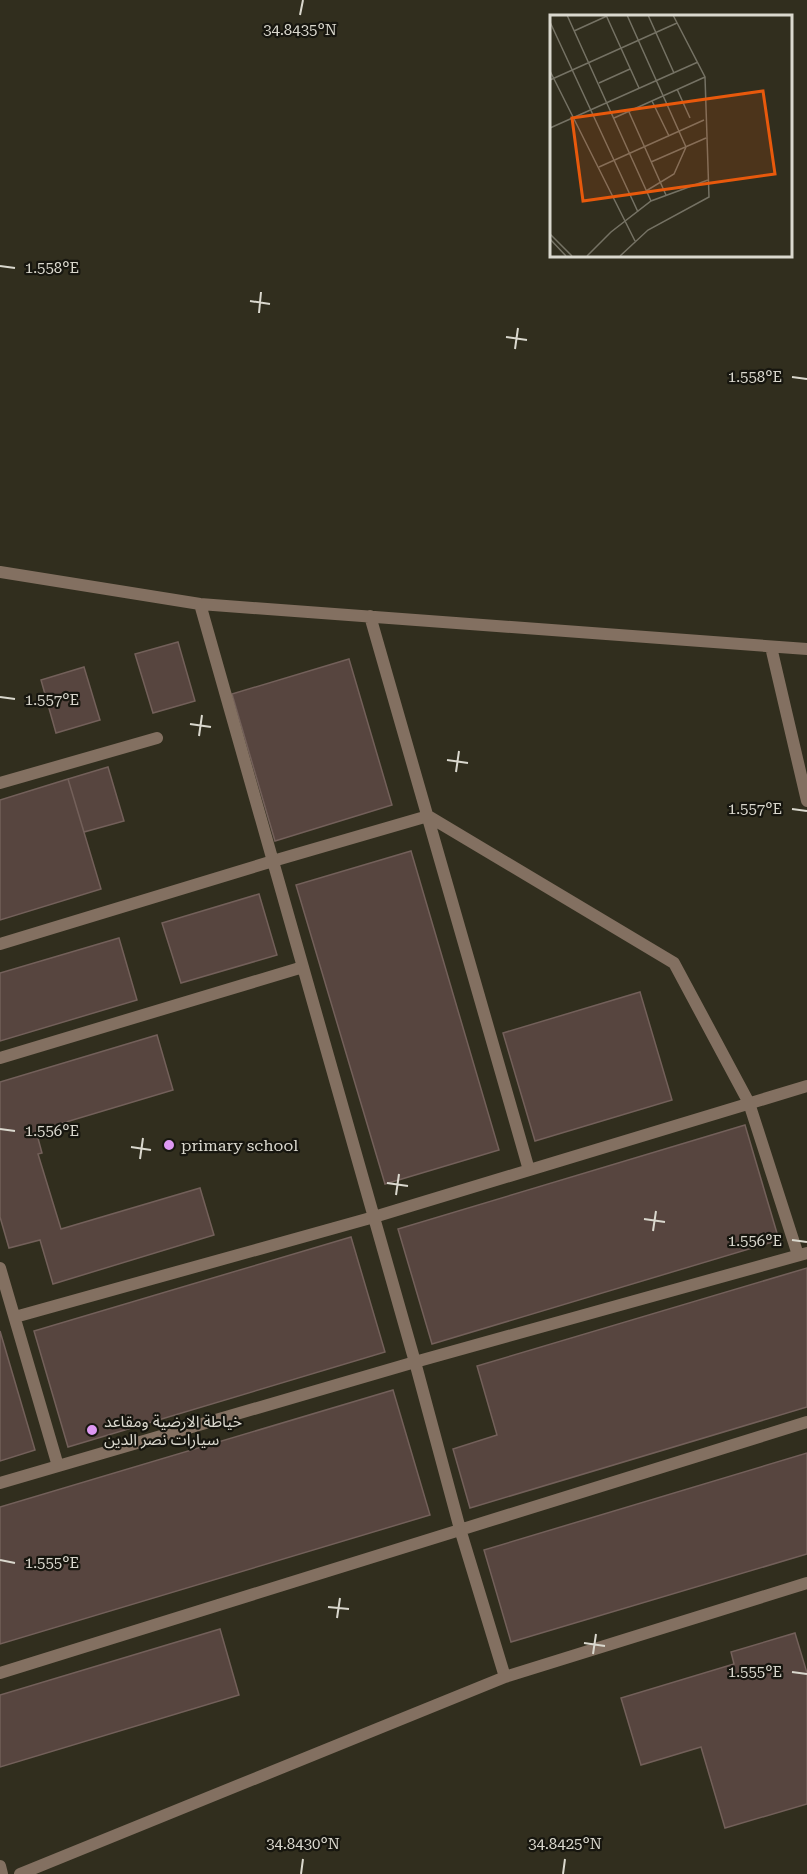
<svg xmlns="http://www.w3.org/2000/svg" width="807" height="1874" font-family="'Roboto Serif','Noto Sans Arabic',serif">
<style>
.building{fill:#57453f;stroke:#73605a;stroke-width:1.5}
.lines{fill:none;stroke-linecap:round;stroke-linejoin:round}
.minor{stroke:#837061;stroke-width:12}
.ticks{fill:none;stroke:#dad8ce;stroke-width:2}
.poi-dot{fill:#de98f3;stroke:#17160f;stroke-width:2}
.labels{text-anchor:middle;dominant-baseline:central;stroke-width:4.5;stroke-linejoin:round;paint-order:stroke}
.poi-label{font-size:16px;fill:#dad8ce;stroke:#17160f;text-anchor:start}
.inset-road{fill:none;stroke:#757264;stroke-width:1.5}
.view{fill:#e8590c;fill-opacity:0.15;stroke:#e8590c;stroke-width:3}
.inset-edge{fill:none;stroke:#dad8ce;stroke-width:3}
.ticks-label{font-size:15px;text-anchor:middle;fill:#dad8ce;stroke:#17160f;stroke-width:4.5;stroke-linejoin:round;paint-order:stroke}
</style>
<rect width="100%" height="100%" fill="#312e1e"/>
<!-- building -->
<path class="building" d="M178,642L195,701L153,713L135,654Z
M349,659L392,805L275,841L232,694Z
M84,667L100,720L56,733L41,680Z
M108,767L124,821L84,832L68,779Z
M68,779L101,889L0,920V800Z
M411,851L499,1150L385,1184L296,885Z
M259,894L277,955L181,983L162,923Z
M119,938L137,1000L0,1041V973Z
M640,992L672,1100L535,1141L503,1033Z
M157,1035L173,1090L36,1131L42,1153L38,1154L61,1229L200,1188L214,1235L53,1284L40,1240L9,1248L0,1217V1082Z
M745,1125L779,1240L432,1344L398,1229Z
M351,1237L385,1352L68,1447L34,1331Z
M807,1268V1407L470,1508L453,1449L497,1435L477,1366Z
M0,1331L35,1450L0,1461Z
M393,1390L430,1515L0,1644V1507Z
M807,1453V1554L511,1642L484,1550Z
M220,1629L239,1695L0,1767V1695Z
M795,1633L807,1673V1804L725,1828L701,1747L641,1765L621,1698L734,1664L731,1652Z"/>
<g class="lines">
<!-- minor -->
<path class="minor" d="M0,572L200,604L807,649
M200,604L415,1362L460,1529L505,1677
M370,616L529,1170
M771,647L807,801
M0,783L157,738
M0,944L273,861L428,816L674,963L749,1103L798,1255
M0,1058L303,967
M0,1268L58,1466
M15,1317L374,1217L807,1086
M0,1483L415,1362L807,1253
M0,1673L807,1422
M0,1866L2,1874
M20,1874L505,1677L807,1583"/>
</g>
<!-- ticks -->
<path class="ticks" d="M300,15L303,0M0,266L15,268M250,301L270,304M259,313L261,292M506,337L527,340M515,349L518,328M792,377L807,379M0,697L15,699M190,724L211,727M199,736L202,715M447,760L468,763M456,772L459,751M792,809L807,811M0,1129L15,1131M131,1147L151,1150M140,1159L143,1138M387,1183L408,1186M396,1195L399,1174M644,1219L665,1222M653,1231L656,1211M792,1240L807,1242M0,1560L15,1563M328,1607L349,1609M337,1618L340,1598M584,1643L605,1646M593,1654L596,1634M792,1672L807,1674M301,1874L303,1859M563,1874L565,1859"/>
<!-- markers -->
<g class="poi-dot">
<circle cx="169" cy="1145" r="6"/>
<circle cx="92" cy="1430" r="6"/>
</g>
<g class="labels">
<!-- poi labels -->
<g class="poi-label">
<text x="181" y="1145">primary school</text>
<text x="104" y="1421">خياطة الارضية ومقاعد<tspan x="104" dy="18">سيارات نصر الدين</tspan></text>
</g>
</g>
<!-- overview -->
<g transform="translate(550 15)">
<rect width="242" height="242" fill="#312e1e"/>
<path class="inset-road" d="M17,0L101,186M56,0L89,73M77,0L136,132L124,159L96,176M98,0L124,58M0,7L88,197M24,16L57,1M0,56L85,226M0,65L127,8M49,68L80,54M127,74L140,103M102,86L119,121M79,97L116,180M64,103L155,62M0,113L148,47M101,147L156,123M49,152L154,105M0,219L22,241M0,224L16,241M37,241L61,217L101,186L158,165M70,241L98,215L159,182L155,62L123,0"/>
<path class="view" d="M213,76L225,159L33,186L22,103Z"/>
<rect width="242" height="242" class="inset-edge"/>
</g>
<g class="ticks-label">
<text x="300" y="35">34.8435°N</text>
<text x="52" y="273">1.558°E</text>
<text x="755" y="382">1.558°E</text>
<text x="52" y="705">1.557°E</text>
<text x="755" y="814">1.557°E</text>
<text x="52" y="1136">1.556°E</text>
<text x="755" y="1246">1.556°E</text>
<text x="52" y="1568">1.555°E</text>
<text x="755" y="1677">1.555°E</text>
<text x="303" y="1849">34.8430°N</text>
<text x="565" y="1849">34.8425°N</text>
</g>
</svg>
